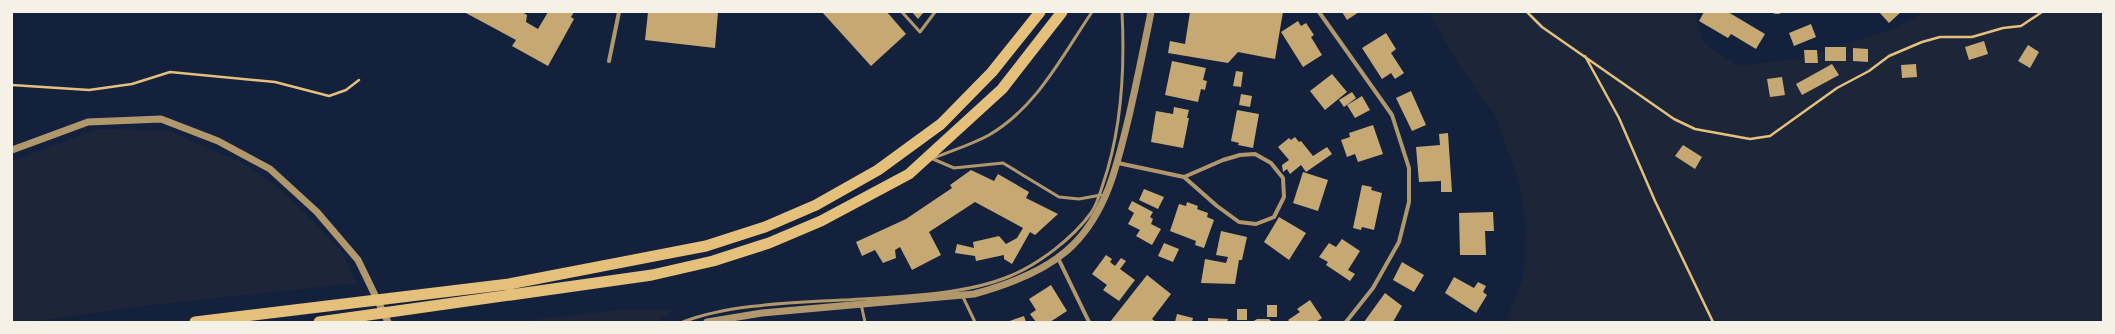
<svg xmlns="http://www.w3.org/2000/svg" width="2115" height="334" font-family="'Times New Roman',serif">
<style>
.green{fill:#1d2539}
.building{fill:#c6a872}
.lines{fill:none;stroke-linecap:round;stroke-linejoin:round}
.path{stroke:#e5c07b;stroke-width:2.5}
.service{stroke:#b1986c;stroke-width:3}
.minor{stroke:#b1986c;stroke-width:4}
.tertiary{stroke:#b1986c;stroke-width:7}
.trunk{stroke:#e5c07b;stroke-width:11}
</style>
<rect width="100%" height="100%" fill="#14213d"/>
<!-- green -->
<path class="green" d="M1429,12H1694L1705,45L1737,66L1798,59L1893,29L1924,12H2103V322H1506L1523,278L1527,229L1517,175L1495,115L1459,65Z
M97,129L169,131L245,164L283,191L341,250L356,283L151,305L29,322H12V161Z
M620,310H675L657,322H514Z"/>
<!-- building -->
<path class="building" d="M464,12H522L527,15L526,22L538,29L548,12H574L571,17L574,19L548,66L512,46L516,40Z
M648,12H718L715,48L645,40Z
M822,12H887L906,34L871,66Z
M912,12H924L918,19Z
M1190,12H1283L1275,59L1238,52L1228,63L1168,53L1170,41L1185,44Z
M1342,12H1359L1347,20Z
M1704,12H1728L1765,34L1756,49L1731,34L1728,38L1699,21Z
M1879,12H1901L1889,23Z
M1298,21L1301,26L1306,23L1314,35L1311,37L1322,55L1303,67L1281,32Z
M1811,24L1816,37L1794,46L1789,33Z
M1386,33L1396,49L1391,53L1404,73L1395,79L1391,73L1382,79L1362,48Z
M1984,41L1988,54L1969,60L1965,47Z
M2028,45L2039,52L2030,68L2018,61Z
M1825,47H1846V61H1825Z
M1853,48L1868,49V62L1853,61Z
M1804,50H1817L1818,63H1805Z
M1172,61L1206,68L1203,80L1207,81L1205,90L1201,89L1198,102L1165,95Z
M1832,64L1839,75L1802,95L1796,84Z
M1916,64L1917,77L1902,78L1901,65Z
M1236,71L1243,72L1241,87L1233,86Z
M1332,74L1347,92L1325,110L1310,91Z
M1782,77L1785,95L1770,97L1767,79Z
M1411,91L1426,125L1412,131L1396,98Z
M1352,92L1356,98L1344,107L1339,100Z
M1241,94L1252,96L1250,107L1239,105Z
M1362,96L1370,110L1355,118L1347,105Z
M1174,107L1189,110L1187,118H1189L1183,148L1151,142L1156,111L1173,114Z
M1237,110L1259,114L1253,148L1238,145L1239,143L1231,141Z
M1373,125L1383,154L1358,162L1355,154L1347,157L1341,140L1350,137L1349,133Z
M1448,133L1452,192H1441V181L1419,182L1416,147L1440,145L1439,134Z
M1295,137L1299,142L1301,141L1313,156L1327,147L1332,154L1306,172L1301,165L1290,174L1287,169L1283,172L1282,165L1289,160L1278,147L1289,138L1291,140Z
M1683,145L1702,157L1695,169L1675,156Z
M971,170L994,181L998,174L1029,192L1026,198L1058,214L1035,235L1030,232L1012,264L1004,259V255L976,261L975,256L955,253L957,244L974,248L973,242L999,236L1006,244L1017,238L1023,228L975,202L929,232L941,255L912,270L900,247L895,250L896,258L883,263L875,250L862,256L856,242L906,219L952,188L950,185Z
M1303,172L1328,180L1318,211L1293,203Z
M1362,185L1372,187L1371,190L1382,193L1374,230L1362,227L1361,230L1353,228Z
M1144,189L1164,197L1158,209L1139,200Z
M1132,201L1153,212L1150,217L1153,219L1151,224L1161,229L1152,245L1136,236L1140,230L1128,224L1134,213L1128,209Z
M1187,202L1198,206L1197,209L1208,213L1207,217L1214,220L1204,248L1195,245L1196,241L1170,231L1179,204L1186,206Z
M1493,212L1494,231H1485L1486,255H1460L1459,213Z
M1279,217L1306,233L1289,260L1264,242Z
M1221,231L1247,237L1242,260H1239L1235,284L1201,283L1205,259L1226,263L1228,257L1216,255Z
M1342,239L1360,251L1348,270L1355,274L1350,281L1326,265L1328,262L1319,257L1329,243L1336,247Z
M1164,243L1179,249L1173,262L1158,256Z
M1106,255L1112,259L1110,262L1115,266L1121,258L1126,261L1120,269L1135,280L1119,301L1103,290L1107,285L1092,274Z
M1402,262L1424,275L1414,292L1393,280Z
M1147,275L1171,294L1152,319L1156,322H1110Z
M1454,277L1474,288L1478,282L1486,286L1483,292L1487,295L1476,313L1445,293Z
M1051,285L1067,311L1050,322H1036L1030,314L1036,310L1029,299Z
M1385,293L1402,306L1393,322H1364Z
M1310,300L1322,318L1316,322H1290L1288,320L1300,312L1297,309Z
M1267,305H1277V317H1267Z
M1237,309H1247V320H1237Z
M1177,314L1193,318L1192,322H1175Z
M1024,316L1026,322H1007Z
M1208,318L1228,319L1227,322H1208Z
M1257,319H1269L1272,322H1252Z"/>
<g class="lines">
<!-- path -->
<path class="path" d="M1527,12L1542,27L1674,119L1695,129L1750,139L1770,136L1837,88L1869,71L1889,56L1922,42L1940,37H1972L2003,28L2021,26L2042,12
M1585,56L1619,118L1655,201L1713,322
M12,85L89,90L132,84L170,72L275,82L329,96L346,90L359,80"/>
<!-- service -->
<path class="service" d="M902,12L920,32L935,12
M932,159C950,151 971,145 989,135C1037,107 1062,56 1092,12
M933,159L954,168L1003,163L1059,197L1079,199L1101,195
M962,295L975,322
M861,304L865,322
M683,322C730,304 792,303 842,300C893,297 963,296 1010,276C1039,264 1073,238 1091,213C1097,205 1100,193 1103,184C1122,129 1125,70 1122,12"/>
<!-- minor -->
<path class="minor" d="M1319,12L1392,115L1409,168V202L1399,242L1373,288L1346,322
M1775,12H1779
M609,61L619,12
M1118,163L1184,177L1217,206L1239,222L1256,224L1274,217L1284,197L1283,178L1271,163L1255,154L1240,155L1223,160L1184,177
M1058,258L1089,322"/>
<!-- tertiary -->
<path class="tertiary" d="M12,150L88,122L161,119L218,141L270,169L317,212L358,260L388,322
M707,322L762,313L974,294C1007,285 1048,270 1073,245C1108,210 1118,161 1129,116C1137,81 1144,47 1151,12"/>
<!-- trunk -->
<path class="trunk" d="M195,322L509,284L706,246L765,227L816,205L878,170L941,124L992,72L1040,12
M319,322L652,275L713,261L769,243L821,221L909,174L1002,89L1062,12"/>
</g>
<!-- border -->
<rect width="2115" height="334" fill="none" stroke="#f6f1e7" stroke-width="26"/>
</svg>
